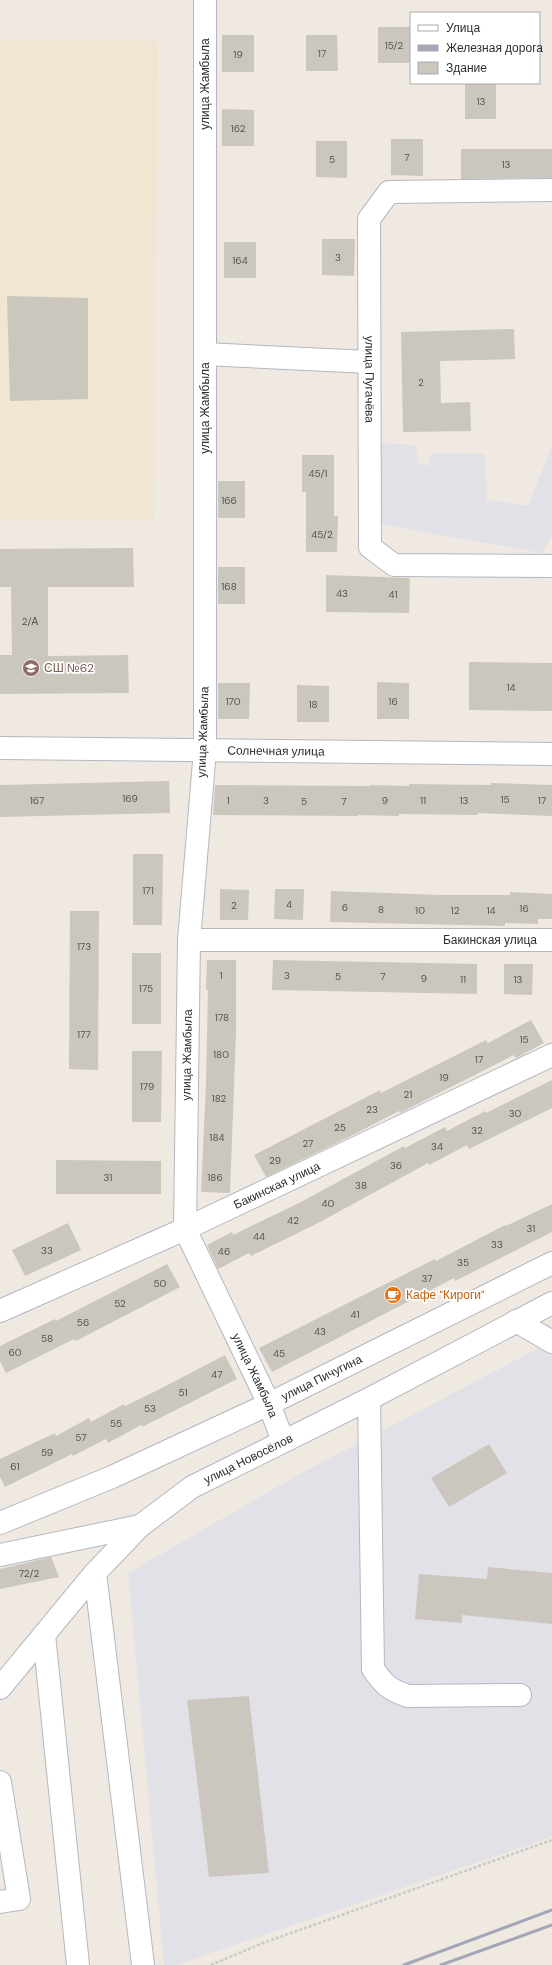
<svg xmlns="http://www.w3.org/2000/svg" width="552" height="1965" font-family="'DM Sans',sans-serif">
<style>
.industrial{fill:#e3e1e8}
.education{fill:#f0e6d1}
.building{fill:#cbc7bf}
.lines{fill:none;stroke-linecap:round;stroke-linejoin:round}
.minor-casing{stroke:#b4b7c1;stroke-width:24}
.path{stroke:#c9c9c9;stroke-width:2.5;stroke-dasharray:3 2;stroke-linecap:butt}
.minor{stroke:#fff;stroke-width:22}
.rail{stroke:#a3a6b8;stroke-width:3}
.labels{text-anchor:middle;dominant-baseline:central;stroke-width:3.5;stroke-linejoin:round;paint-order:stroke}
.number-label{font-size:10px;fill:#555452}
.street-label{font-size:12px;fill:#2e2e2e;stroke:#fff}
.education-label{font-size:12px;fill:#785e54;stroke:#fff;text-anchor:start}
.food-label{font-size:12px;fill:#c56008;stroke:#fff;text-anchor:start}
</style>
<rect width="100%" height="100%" fill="#efe9e1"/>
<!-- industrial -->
<path class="industrial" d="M381,443L416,445L418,463L429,466L431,453L485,454L487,500L528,506L552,446V536L542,553L379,524Z
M552,1341V1837L176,1965H164L128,1573L298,1475Z"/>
<!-- education -->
<path class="education" d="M0,41H158L154,521L0,520Z"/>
<!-- building -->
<path class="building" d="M378,27H410V63H378Z
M222,35H254V72H222Z
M306,35H337L338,71H306Z
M465,83H496V119H465Z
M222,109L254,110V146H222Z
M391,139H423V176L391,175Z
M316,141H347V178L316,177Z
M461,149H552V178L461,179Z
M322,239H355L354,276L322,275Z
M224,242H256V278H224Z
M7,296L88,298V399L10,401Z
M514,329L515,359L440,361L441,403L470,402L471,431L403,432L401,332Z
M302,455H334V516H338L337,552H306V492H302Z
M218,481H245V518H218Z
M133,548L134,587H48V656L128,655L129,693L0,694V655H12L11,587H0V549Z
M218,567H245V604H218Z
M326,575L410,578L409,613L326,612Z
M469,662L552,663V711L469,710Z
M377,682L409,683V719H377Z
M218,683H250L249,719H218Z
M297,685L329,686V722H297Z
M169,781L170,813L0,817V785Z
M491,783L552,785V816L478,813V815L399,814V816L358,815V816L213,815L215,785L370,786V785L409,786V784L491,785Z
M133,854H163L162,925H133Z
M220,889L249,890L248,920H220Z
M275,889H304L303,920L274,919Z
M331,891L441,895H510V892L552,894V919H538V924L505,923V926L330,922Z
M70,911H99L98,1070L69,1069Z
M132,953H161V1024H132Z
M207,960H236V1033L230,1193L201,1192L206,1083L208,990H206Z
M273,960L477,964V994L272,990Z
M504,964H533L532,995L504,994Z
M531,1020L544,1043L516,1058L514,1055L400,1113L399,1111L349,1137L266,1177L254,1155L380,1090L381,1093L486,1040L488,1043Z
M132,1051H162L161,1122H132Z
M552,1080V1108L469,1149L467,1145L429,1165L428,1163L320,1222L251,1256L249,1253L218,1269L207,1245L232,1232L233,1235L301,1202L404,1146L405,1148L445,1127L447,1131L485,1111L486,1113Z
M56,1160L161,1161V1194H56Z
M552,1204V1232L455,1281L454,1278L272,1372L259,1348L435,1259L436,1261L505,1225L506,1226Z
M68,1223L81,1250L25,1276L12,1250Z
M167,1264L180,1287L76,1341L74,1339L6,1373L0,1361V1346L55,1319L56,1321Z
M225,1355L237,1379L142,1427L141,1425L108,1443L106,1439L73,1456L72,1454L5,1487L0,1477V1459L55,1433L56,1436L89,1418L91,1422L124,1404L125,1406L158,1390Z
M489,1444L507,1473L449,1507L431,1478Z
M51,1557L59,1577L0,1589V1569Z
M488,1567L552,1573V1624L462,1615V1623L415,1619L419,1574L487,1579Z
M249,1696L269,1873L209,1877L187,1700Z"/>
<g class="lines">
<!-- minor casing -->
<g class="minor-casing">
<g id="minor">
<path id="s1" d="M205,0V750L189,940L185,1229L269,1404L283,1441"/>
<path id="s2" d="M552,190L389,192L369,219L370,547L394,565L552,566"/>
<path d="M205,354L369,362"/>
<path id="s3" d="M0,748L552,754"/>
<path id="s4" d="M189,940H552"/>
<path id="s5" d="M0,1311L185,1229L552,1055"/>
<path d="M516,1321L552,1342"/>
<path d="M369,1399L373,1669C384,1685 390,1690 408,1696L520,1695"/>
<path id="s6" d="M0,1523L112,1477L269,1404L552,1263"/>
<path d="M0,1555L140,1526"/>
<path d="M95,1573L143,1965"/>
<path d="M44,1635L78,1965"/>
<path id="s7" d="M0,1688L95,1573L140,1526L192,1487L369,1399L552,1303"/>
<path d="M0,1782L19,1899L0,1902"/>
</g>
</g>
<!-- path -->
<path class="path" d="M211,1965L263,1943L552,1840"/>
<!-- minor -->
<use href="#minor" class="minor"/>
<!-- rail -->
<path class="rail" d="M404,1965L552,1910
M441,1965L552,1925"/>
</g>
<!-- icons -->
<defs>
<g id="school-disc" transform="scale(0.9)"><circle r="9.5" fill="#8d6e63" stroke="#fff"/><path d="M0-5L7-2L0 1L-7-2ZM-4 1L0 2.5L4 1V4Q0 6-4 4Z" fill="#fff"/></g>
<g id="cafe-disc" transform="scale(0.9)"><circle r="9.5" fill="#e8710a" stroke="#fff"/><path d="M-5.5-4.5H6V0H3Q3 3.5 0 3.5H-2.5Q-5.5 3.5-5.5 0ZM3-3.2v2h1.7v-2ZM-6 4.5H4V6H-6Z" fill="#fff"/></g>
</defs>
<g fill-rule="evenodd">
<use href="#school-disc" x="31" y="668"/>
<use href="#cafe-disc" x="393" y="1295"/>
</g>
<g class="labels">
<!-- number labels -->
<g class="number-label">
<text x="394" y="45">15/2</text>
<text x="322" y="53">17</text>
<text x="238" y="54">19</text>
<text x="481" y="101">13</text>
<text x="238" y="128">162</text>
<text x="407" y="157">7</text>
<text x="332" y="159">5</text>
<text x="506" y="164">13</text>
<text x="338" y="257">3</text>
<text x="240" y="260">164</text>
<text x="421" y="382">2</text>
<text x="318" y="473">45/1</text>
<text x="229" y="500">166</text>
<text x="322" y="534">45/2</text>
<text x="229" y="586">168</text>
<text x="342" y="593">43</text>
<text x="393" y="594">41</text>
<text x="30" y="621">2/А</text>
<text x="511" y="687">14</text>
<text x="233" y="701">170</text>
<text x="393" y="701">16</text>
<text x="313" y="704">18</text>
<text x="130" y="798">169</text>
<text x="505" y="799">15</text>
<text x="37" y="800">167</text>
<text x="228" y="800">1</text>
<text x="266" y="800">3</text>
<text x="385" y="800">9</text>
<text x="423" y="800">11</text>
<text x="464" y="800">13</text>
<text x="542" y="800">17</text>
<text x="304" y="801">5</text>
<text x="344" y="801">7</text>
<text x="148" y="890">171</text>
<text x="289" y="904">4</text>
<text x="234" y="905">2</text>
<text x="345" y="907">6</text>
<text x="524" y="908">16</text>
<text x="381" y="909">8</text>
<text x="420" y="910">10</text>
<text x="455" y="910">12</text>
<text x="491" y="910">14</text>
<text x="84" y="946">173</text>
<text x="221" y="975">1</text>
<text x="287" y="975">3</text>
<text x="338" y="976">5</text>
<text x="383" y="976">7</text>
<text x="424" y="978">9</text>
<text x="463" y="979">11</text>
<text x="518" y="979">13</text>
<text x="146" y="988">175</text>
<text x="222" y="1017">178</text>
<text x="84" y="1034">177</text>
<text x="524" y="1039">15</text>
<text x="221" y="1054">180</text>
<text x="479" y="1059">17</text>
<text x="444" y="1077">19</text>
<text x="147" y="1086">179</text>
<text x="408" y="1094">21</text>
<text x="219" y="1098">182</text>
<text x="372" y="1109">23</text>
<text x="515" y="1113">30</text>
<text x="340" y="1127">25</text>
<text x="477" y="1130">32</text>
<text x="217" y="1137">184</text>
<text x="308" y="1143">27</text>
<text x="437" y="1146">34</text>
<text x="275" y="1160">29</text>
<text x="396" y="1165">36</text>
<text x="108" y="1177">31</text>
<text x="215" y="1177">186</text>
<text x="361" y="1185">38</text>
<text x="328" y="1203">40</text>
<text x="293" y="1220">42</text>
<text x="531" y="1228">31</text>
<text x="259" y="1236">44</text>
<text x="497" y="1244">33</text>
<text x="47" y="1250">33</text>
<text x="224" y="1251">46</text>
<text x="463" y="1262">35</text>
<text x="427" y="1278">37</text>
<text x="160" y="1283">50</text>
<text x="120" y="1303">52</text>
<text x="355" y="1314">41</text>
<text x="83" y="1322">56</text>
<text x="320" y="1331">43</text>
<text x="47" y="1338">58</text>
<text x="15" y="1352">60</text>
<text x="279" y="1353">45</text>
<text x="217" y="1374">47</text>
<text x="183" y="1392">51</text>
<text x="150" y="1408">53</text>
<text x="116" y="1423">55</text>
<text x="81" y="1437">57</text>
<text x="47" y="1452">59</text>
<text x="15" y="1466">61</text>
<text x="29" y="1573">72/2</text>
</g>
<!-- street labels -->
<g class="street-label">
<text transform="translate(205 84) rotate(-90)">улица Жамбыла</text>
<text stroke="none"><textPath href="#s2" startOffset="357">улица Пугачёва</textPath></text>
<text transform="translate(205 408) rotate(-90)">улица Жамбыла</text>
<text transform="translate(203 732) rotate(-88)">улица Жамбыла</text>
<text stroke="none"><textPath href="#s3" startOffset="276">Солнечная улица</textPath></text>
<text stroke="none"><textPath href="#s4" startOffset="301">Бакинская улица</textPath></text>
<text transform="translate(187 1055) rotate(-89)">улица Жамбыла</text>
<text stroke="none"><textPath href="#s5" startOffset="304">Бакинская улица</textPath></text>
<text stroke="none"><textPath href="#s1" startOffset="1392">улица Жамбыла</textPath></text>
<text stroke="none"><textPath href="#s6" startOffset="353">улица Пичугина</textPath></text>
<text stroke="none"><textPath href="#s7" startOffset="342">улица Новосёлов</textPath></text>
</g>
<!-- education labels -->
<g class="education-label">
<text x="44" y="668">СШ №62</text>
</g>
<!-- food labels -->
<g class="food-label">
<text x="406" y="1295">Кафе "Кироги"</text>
</g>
</g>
<!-- legend -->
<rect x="410" y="12" width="130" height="72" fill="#ffffff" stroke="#ababab"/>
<rect x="418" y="25" width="20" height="6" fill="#ffffff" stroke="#ababab"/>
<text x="446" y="32" font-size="12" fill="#2e2e2e">Улица</text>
<rect x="418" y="45" width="20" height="6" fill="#a3a6b8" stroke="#ababab"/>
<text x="446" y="52" font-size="12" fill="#2e2e2e">Железная дорога</text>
<rect x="418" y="62" width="20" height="12" fill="#cbc7bf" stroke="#ababab"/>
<text x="446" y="72" font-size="12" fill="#2e2e2e">Здание</text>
</svg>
